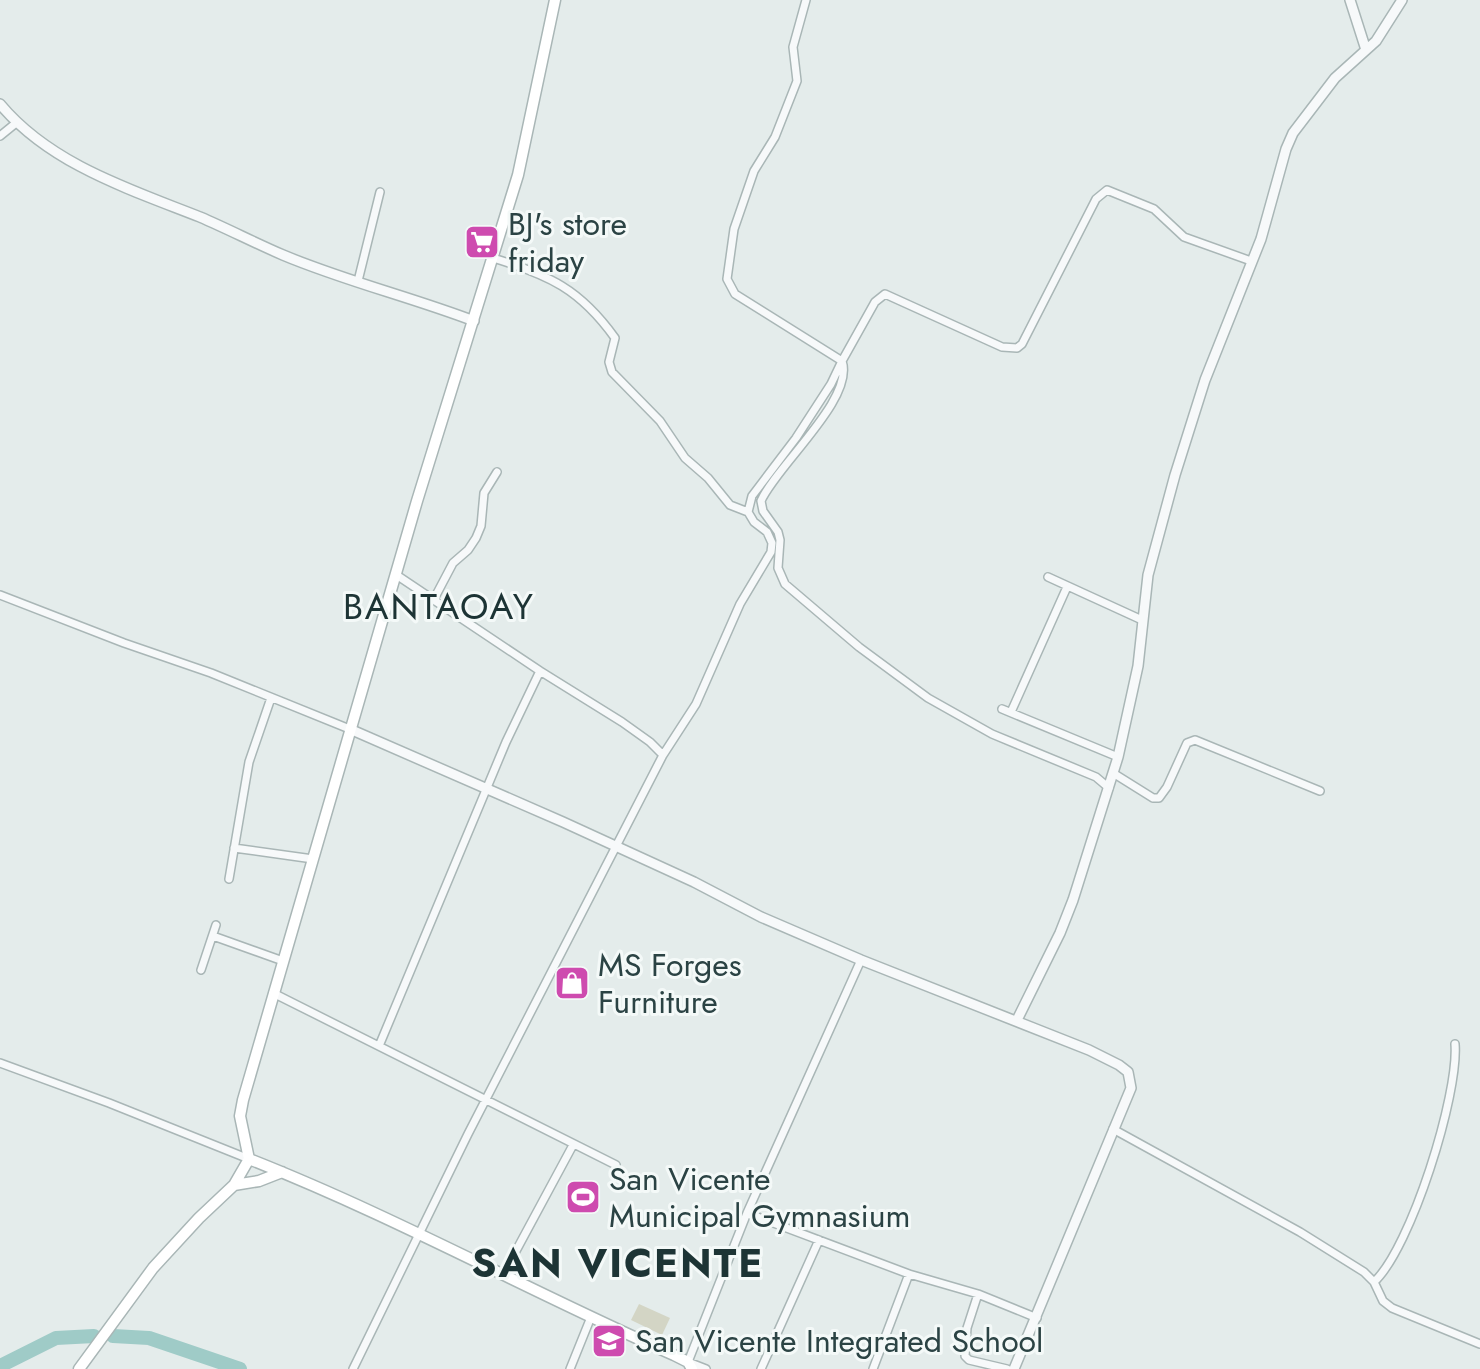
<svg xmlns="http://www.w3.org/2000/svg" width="1480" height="1369" font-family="Jost,sans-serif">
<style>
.green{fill:#d3d5c5}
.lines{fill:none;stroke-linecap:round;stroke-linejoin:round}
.river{stroke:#9fcbc7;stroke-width:14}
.minor-casing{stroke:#a9b6b6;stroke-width:10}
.tertiary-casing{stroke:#a9b6b6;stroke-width:12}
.secondary-casing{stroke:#a9b6b6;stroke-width:13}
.minor{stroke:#f7f9fa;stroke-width:7}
.tertiary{stroke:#f7f9fa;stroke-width:9}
.secondary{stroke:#fff;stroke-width:10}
.labels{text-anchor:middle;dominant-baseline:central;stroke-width:6;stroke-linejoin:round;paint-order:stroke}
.poi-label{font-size:32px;fill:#2b4344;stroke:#f4f9f8;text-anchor:start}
.quarter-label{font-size:36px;letter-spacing:2px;fill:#1d3435;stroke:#f4f9f8}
.district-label{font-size:40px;font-weight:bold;letter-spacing:2px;fill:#1d3435;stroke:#f4f9f8}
</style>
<rect width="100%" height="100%" fill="#e4eceb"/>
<!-- green -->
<path class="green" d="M639,1304L670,1318L662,1335L631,1320Z"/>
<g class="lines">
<!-- river -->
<path class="river" d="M113,1336L149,1338L240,1369
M0,1366L56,1338L94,1336"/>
<!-- minor casing -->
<g class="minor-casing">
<path id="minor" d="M806,0L793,47L797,81L775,137L754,171L734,229L727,279L735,294L842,361L875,302L885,294L1002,347L1017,348L1022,344L1096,199L1107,190L1154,209L1184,237L1251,261
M0,136L16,123
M493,258C549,275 580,289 615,338L609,362L612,372L660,421L685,458L708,478L730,505L748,512
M358,281L380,192
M842,361C855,399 777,465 761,501L763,511L778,532L780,540L778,568L785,584L859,647L928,698L992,734L1096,777L1109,788
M395,574L540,671L622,722L650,742L663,755
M1048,577L1142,620
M0,595L124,643L211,673L352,730
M434,599L453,563L468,550L476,538L481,526L484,493L497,472
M1002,709L1118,757
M1011,712L1067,587
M1113,773L1153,798H1159L1167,787L1187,743L1195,740L1320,791
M234,848L313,859
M229,879L249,762L271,698
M213,936L283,961
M201,970L216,925
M273,993L616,1165
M379,1046L506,742L540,671
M0,1063L109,1103L249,1159
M1113,1129L1300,1232L1364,1272L1374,1282L1383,1301L1392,1308L1480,1344
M747,1213L909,1274L978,1294L1037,1318
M503,1275L573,1145
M1374,1282C1411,1248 1459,1094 1455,1044
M978,1294L967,1328L965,1356L969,1360L1007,1369
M353,1369L468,1134L663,755L696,704L740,604L771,552L772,543L767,532L754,522L748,512L752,496L796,438L831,384L842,361
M570,1369L591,1317
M706,1369L688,1362L747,1213L861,960
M761,1369L819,1240
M873,1369L909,1274"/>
</g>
<!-- tertiary casing -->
<g class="tertiary-casing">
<path id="tertiary" d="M1350,0L1366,50
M0,104C50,164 129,189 200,217C228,229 255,243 283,255C345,281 411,297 474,321
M352,730L563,822L694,882L761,917L861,960L1089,1050L1119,1065L1128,1072L1131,1088L1014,1369
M1017,1020L1060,933L1073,900L1118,757L1138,666L1148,575L1175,475L1205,380L1261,239L1286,149L1293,133L1335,78L1376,41L1402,0"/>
</g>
<!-- secondary casing -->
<g class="secondary-casing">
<path id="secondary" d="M249,1159C394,1216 531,1292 674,1355L688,1362L692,1369
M234,1185L259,1181L282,1172
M79,1369L153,1268L199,1218L234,1185L249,1159L240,1116L243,1100L417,501L518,175L555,0"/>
</g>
<!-- minor -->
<use href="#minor" class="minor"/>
<!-- tertiary -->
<use href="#tertiary" class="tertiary"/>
<!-- secondary -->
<use href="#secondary" class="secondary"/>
</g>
<!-- icons -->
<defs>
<g id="supermarket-square" transform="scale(1.8)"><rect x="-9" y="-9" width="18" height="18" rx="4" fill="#ce4baf" stroke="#f4f9f8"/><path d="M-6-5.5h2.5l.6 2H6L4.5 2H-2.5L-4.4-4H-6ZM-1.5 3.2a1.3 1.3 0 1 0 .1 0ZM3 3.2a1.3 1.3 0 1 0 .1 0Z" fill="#fff"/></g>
<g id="shop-square" transform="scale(1.8)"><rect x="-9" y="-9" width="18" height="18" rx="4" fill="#ce4baf" stroke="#f4f9f8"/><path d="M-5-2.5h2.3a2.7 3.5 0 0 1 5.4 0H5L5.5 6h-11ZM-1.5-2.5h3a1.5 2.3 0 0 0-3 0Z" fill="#fff"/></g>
<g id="stadium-square" transform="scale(1.8)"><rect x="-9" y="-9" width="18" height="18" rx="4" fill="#ce4baf" stroke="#f4f9f8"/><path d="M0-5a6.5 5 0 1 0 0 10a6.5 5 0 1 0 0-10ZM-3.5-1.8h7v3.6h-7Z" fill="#fff"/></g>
<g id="school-square" transform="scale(1.8)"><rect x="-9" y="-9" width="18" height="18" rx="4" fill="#ce4baf" stroke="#f4f9f8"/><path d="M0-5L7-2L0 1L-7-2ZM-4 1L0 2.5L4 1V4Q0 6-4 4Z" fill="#fff"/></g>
</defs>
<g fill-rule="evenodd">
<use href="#supermarket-square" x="482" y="242"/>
<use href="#shop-square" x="572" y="983"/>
<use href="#stadium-square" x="583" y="1197"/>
<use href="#school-square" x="609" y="1341"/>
</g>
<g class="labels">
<!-- poi labels -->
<g class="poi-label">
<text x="508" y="224">BJ's store<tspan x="508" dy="37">friday</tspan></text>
<text x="598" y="965">MS Forges<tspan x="598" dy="37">Furniture</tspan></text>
<text x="609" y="1179">San Vicente<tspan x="609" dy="37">Municipal Gymnasium</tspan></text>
<text x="635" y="1341">San Vicente Integrated School</text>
</g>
<!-- quarter labels -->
<g class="quarter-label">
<text x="439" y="606">BANTAOAY</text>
</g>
<!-- district labels -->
<g class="district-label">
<text x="618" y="1263">SAN VICENTE</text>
</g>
</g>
</svg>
